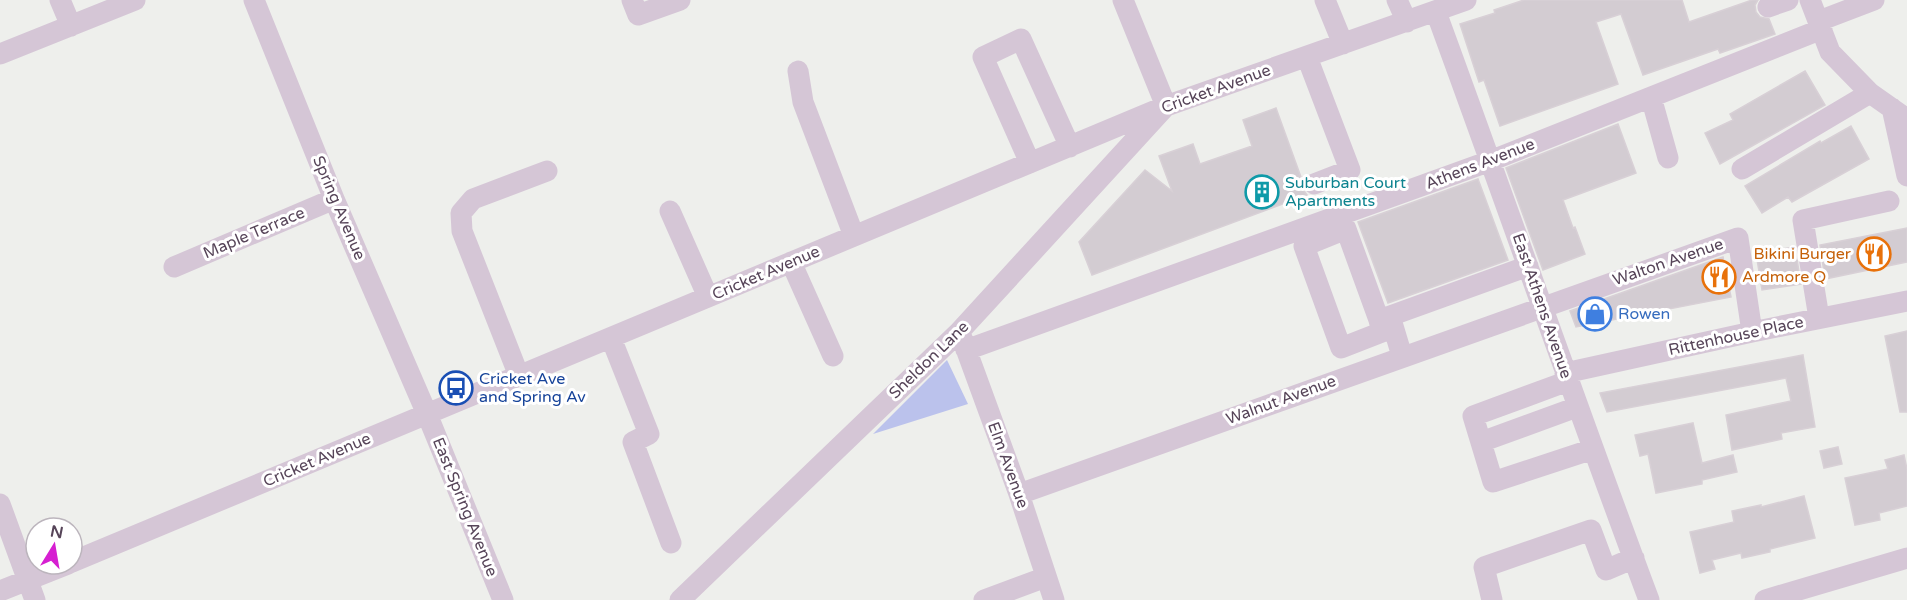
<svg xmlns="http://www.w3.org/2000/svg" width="1907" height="600" font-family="'Varela Round',sans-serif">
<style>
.green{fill:#bbc2ec}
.building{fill:#d3ccd2;stroke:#d8d0d6;stroke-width:1.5}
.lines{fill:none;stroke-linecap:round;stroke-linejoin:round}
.minor{stroke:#d5c6d6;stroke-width:21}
.labels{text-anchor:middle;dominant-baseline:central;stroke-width:6;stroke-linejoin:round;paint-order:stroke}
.street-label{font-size:16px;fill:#574559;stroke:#fff}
.culture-label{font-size:16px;fill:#0d838f;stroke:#fff;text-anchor:start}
.food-label{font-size:16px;fill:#c56008;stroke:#fff;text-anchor:end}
.shop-label{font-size:16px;fill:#366cbe;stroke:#fff;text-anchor:start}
.transit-label{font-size:16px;fill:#164399;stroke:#fff;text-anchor:start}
</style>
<rect width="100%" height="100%" fill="#eeefec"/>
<!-- green -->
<path class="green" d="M947,360L968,404L873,434Z"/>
<!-- building -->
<path class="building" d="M1524,0H1682L1689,22L1752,0H1758L1755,5L1756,12L1760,17L1769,19L1775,34L1720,53L1718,49L1643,75L1621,14L1596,22L1618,84L1500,126L1484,80L1479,82L1460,24L1495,13L1494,10Z
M1805,71L1825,105L1720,164L1705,133L1733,120L1730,114Z
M1276,108L1302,180V188L1307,195L1092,275L1079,242L1145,170L1172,191L1159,156L1193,144L1200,164L1252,146L1243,120Z
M1618,124L1636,173L1563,200L1573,228L1575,227L1585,254L1543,270L1506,168Z
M1851,126L1869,159L1792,202L1788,197L1762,213L1745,186L1820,141L1821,143Z
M1478,179L1508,260L1388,303L1358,222Z
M1907,228V262L1825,279L1820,245Z
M1795,247L1801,284L1762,290L1756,253Z
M1723,257L1731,297L1576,327L1570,311Z
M1907,331V412H1900L1885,336Z
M1803,355L1815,427L1781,433L1782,439L1732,450L1726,415L1791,401L1786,378L1607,412L1600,393Z
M1693,423L1702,463L1733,455L1737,472L1702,480V484L1656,493L1648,454L1640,456L1635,435Z
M1838,447L1842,464L1824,468L1820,451Z
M1904,455L1907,469V506L1879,513L1880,520L1855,525L1845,478L1888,469L1885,460Z
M1804,496L1815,538L1770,549V552L1742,558L1741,553L1712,560L1715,569L1700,573L1690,532L1734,522L1732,511L1761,505V507Z"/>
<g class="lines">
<!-- minor -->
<path class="minor" d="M60,0L71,26
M254,0L334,199L427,414L503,600
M632,0L638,15L680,0
M1325,0L1343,44
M1397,0L1407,22
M1810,0L1830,52L1870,93L1907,119
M1768,7L1788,0
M1436,12C1508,208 1576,405 1649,600
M1819,21L1874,0
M0,54L135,0
M1307,57L1350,170L1314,184
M798,71L803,102L854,236
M1651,97L1668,158
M1892,108L1907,176
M1030,163L983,57L1021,39L1070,147
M1742,169L1870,93
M670,211L708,297
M791,262L833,356
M174,267L334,199
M1819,318L1803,220L1889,201
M1379,320L1382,332L1341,348L1304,246L1346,229L1379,320L1390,316
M611,338L649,434L633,442L671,543
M962,338L1019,494L1054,600
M966,350L1490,161L1822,29
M1402,356L1390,316L1528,266
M1565,373L1752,332L1907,301
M519,376L462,231L461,213L473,199L547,171
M1568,381L1473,416L1493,482L1593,449
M1481,442L1577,407
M1019,494L1738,238L1752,332
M0,504L35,600
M72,562L1166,106L1466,0
M0,591L68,564
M680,600L959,332L1166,106L1123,0
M984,600L1046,577
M1492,600L1484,567L1591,530L1606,570L1634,558
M1765,600L1907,558"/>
</g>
<!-- icons -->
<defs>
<g id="building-ring" transform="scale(1.725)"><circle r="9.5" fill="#fff" stroke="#0f9aa8" stroke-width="1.5"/><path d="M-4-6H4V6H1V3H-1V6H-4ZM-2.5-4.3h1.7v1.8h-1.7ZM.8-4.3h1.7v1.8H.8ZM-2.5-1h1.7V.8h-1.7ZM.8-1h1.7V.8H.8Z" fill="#0f9aa8"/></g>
<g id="restaurant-ring" transform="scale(1.725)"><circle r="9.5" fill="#fff" stroke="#e8710a" stroke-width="1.5"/><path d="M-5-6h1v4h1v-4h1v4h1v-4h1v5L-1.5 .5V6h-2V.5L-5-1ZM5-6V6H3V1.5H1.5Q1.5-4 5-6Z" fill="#e8710a"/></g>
<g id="shop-ring" transform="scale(1.725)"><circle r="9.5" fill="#fff" stroke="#3f7fe0" stroke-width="1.5"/><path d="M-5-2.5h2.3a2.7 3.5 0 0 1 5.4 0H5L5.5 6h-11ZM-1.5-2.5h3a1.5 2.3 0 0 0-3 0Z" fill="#3f7fe0"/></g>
<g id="bus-ring" transform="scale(1.725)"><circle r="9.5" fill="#fff" stroke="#1a4fb4" stroke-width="1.5"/><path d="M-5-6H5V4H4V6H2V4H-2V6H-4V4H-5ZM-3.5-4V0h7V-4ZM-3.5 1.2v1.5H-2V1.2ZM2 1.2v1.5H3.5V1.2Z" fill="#1a4fb4"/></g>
</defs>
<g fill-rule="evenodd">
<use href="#building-ring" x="1262" y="192"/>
<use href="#restaurant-ring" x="1874" y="254"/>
<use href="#restaurant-ring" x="1719" y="277"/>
<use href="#shop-ring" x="1595" y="314"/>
<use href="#bus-ring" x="456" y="388"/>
</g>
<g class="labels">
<!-- street labels -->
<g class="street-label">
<text transform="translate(1216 89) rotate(-20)">Cricket Avenue</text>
<text transform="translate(1480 164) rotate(-21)">Athens Avenue</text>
<text transform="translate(339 208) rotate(67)">Spring Avenue</text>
<text transform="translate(254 233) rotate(-23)">Maple Terrace</text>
<text transform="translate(1668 262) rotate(-19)">Walton Avenue</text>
<text transform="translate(766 273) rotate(-23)">Cricket Avenue</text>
<text transform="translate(1542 306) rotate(71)">East Athens Avenue</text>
<text transform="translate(1736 336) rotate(-12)">Rittenhouse Place</text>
<text transform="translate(929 360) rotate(-44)">Sheldon Lane</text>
<text transform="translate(1281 400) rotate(-20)">Walnut Avenue</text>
<text transform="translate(317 460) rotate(-23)">Cricket Avenue</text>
<text transform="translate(1008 465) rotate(70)">Elm Avenue</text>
<text transform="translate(465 507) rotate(68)">East Spring Avenue</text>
</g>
<!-- culture labels -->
<g class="culture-label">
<text x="1285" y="183">Suburban Court<tspan x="1285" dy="18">Apartments</tspan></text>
</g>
<!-- food labels -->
<g class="food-label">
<text x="1851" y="254">Bikini Burger</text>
<text x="1742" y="277" text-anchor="start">Ardmore Q</text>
</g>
<!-- shop labels -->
<g class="shop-label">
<text x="1618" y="314">Rowen</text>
</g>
<!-- transit labels -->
<g class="transit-label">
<text x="479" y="379">Cricket Ave<tspan x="479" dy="18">and Spring Av</tspan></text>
</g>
</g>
<!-- north arrow -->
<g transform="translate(54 546) rotate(11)"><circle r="28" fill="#ffffff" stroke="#bcb5bd" stroke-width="1.5"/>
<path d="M0-4.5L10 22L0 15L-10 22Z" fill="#d61fd1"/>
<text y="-9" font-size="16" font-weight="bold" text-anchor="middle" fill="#574559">N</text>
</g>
</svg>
